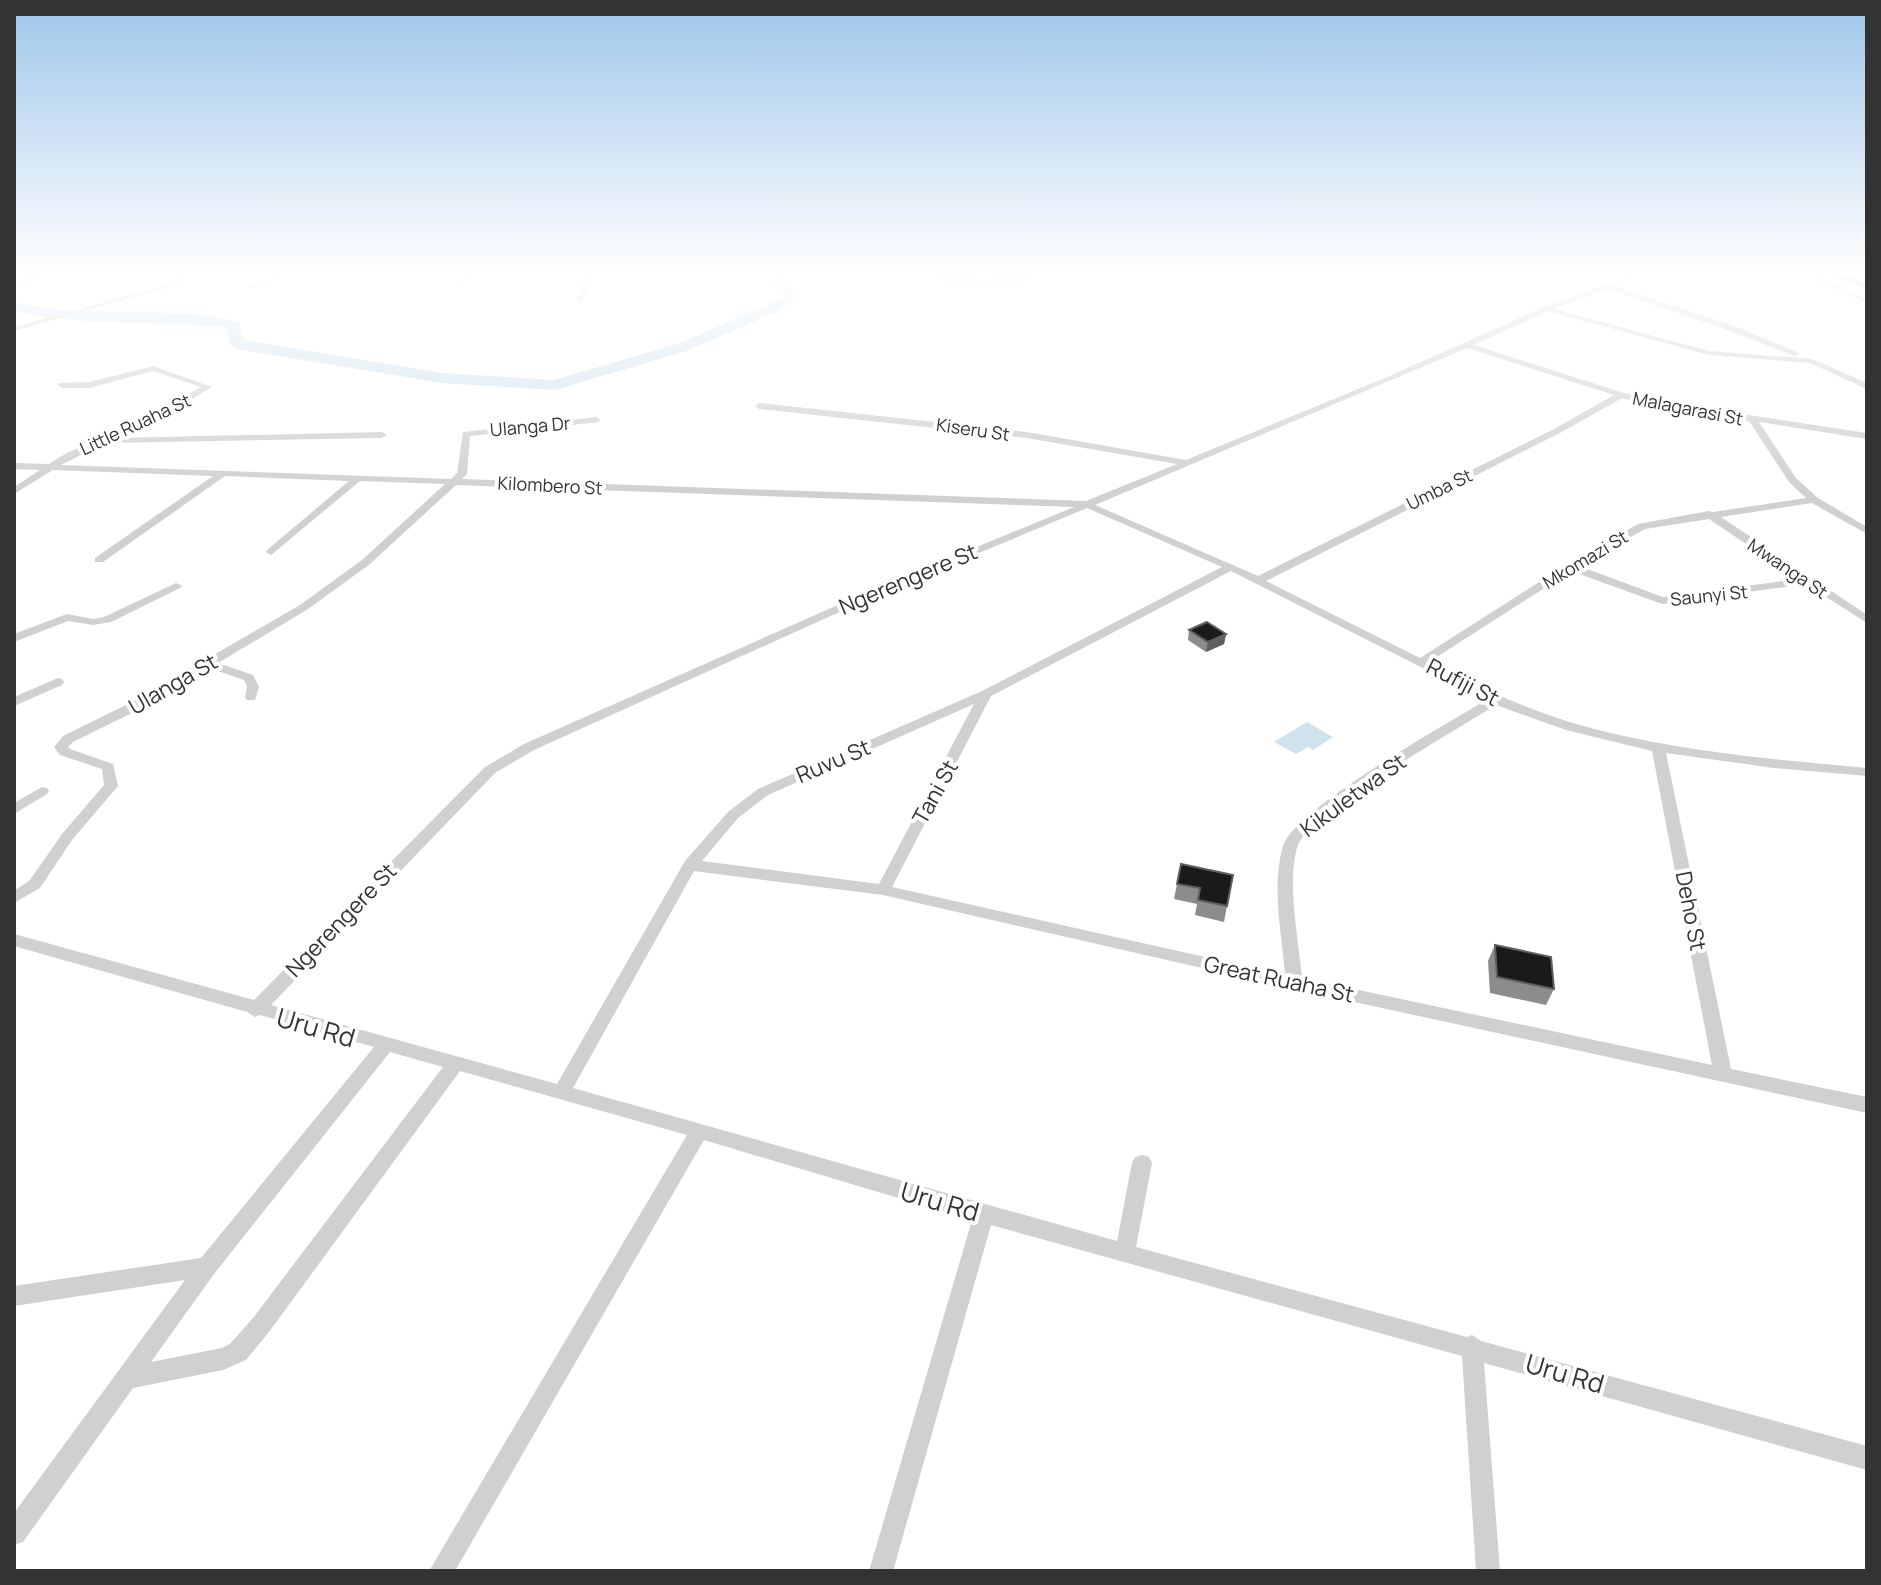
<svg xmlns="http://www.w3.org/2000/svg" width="1881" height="1585" font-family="Manrope,sans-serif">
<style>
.water{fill:#cfe2ee}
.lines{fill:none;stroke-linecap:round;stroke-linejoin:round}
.river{fill:#cfe2ee;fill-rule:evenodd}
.minor{fill:#d0d0d0;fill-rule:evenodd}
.highway{fill:#9a9a9a;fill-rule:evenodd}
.wall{fill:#8c8c8c}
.shaded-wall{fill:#5f5f5f}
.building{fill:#1a1a1a;stroke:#5f5f5f;stroke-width:2}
.labels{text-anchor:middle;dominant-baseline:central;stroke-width:8;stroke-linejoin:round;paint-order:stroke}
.far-street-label{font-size:18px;fill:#333;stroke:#fff}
.street-label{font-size:22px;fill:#333;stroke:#fff}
.near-street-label{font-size:26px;fill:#333;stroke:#fff}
</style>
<rect width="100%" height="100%" fill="#fff"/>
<!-- water -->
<path class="water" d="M1307,722L1333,737L1313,750L1308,747L1296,754L1274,742Z"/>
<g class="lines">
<!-- river -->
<path class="river" d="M34,273H52L14,290V281Z
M779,273H793L786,282L801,294L778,311L689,350L555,390L442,383L237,349L229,344L227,328C157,318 82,329 14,310V302C88,320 165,304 239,322L244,340L442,373L554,380L677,344L768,305L784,294L771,283Z
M928,273L986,279L1044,273C1021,293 951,292 928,273Z"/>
<!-- minor -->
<path class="minor" d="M187,273H194L170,287L14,331V327L166,285Z
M290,273H299L251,288L245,287Z
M468,273H475L463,283H459V281Z
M588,273H594L583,300L576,302Z
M1638,273H1646L1614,286L1740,328L1801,354L1794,356L1734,332L1608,289L1554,309L1709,351L1812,359L1867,383V389L1810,363L1709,355L1548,311L1474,345L1624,393L1663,402L1867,433V439L1759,422L1796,478L1818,498L1867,527V534L1812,503L1721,517L1867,615V623L1806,584L1662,604L1571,571L1429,662C1477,686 1525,709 1576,724C1671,751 1769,759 1867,768V776L1774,768L1666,753L1731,1069L1867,1097V1113L1294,989L883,895L694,871L573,1088L1117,1241L1132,1163L1135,1157L1142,1155L1149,1157L1152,1163L1136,1247L1467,1337L1472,1335L1481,1341L1867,1446V1470L1484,1363L1500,1571H1476L1462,1356L991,1225L893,1571H869L972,1220L704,1140L455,1571H429L687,1135L460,1071L269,1332L246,1360L223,1370L133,1388L23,1542L14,1545V1513L185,1280L14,1306V1286L201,1258L374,1047L260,1015L255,1017L247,1012L14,946V934L254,1000L485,767L524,744L858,596L1074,507L456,485L370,564L308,609L218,663L253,675L259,687L255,700H247L245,697L247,687L244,680L209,668L142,708L73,742L68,747L70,749L113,764L118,786L72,840L40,888L14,903V891L30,880L62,834L104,785L102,769L60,755L54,747L63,736L132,702L300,605L362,560L445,484L360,481L271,555L266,552L267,550L349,481L225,476L103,562H95V558L213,476L53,470L14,494V487L40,470L14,469V463L49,464L65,454L159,411L201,387L153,371L89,388H62L58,385L59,383L89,382L153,366L212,387L165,415L115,438L382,432L387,435L382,438L104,443L61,465L451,479L457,473L463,432L596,417L600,420L599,422L470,436L467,474L462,479L1086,501L1177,464L1027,438L759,409L755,406L759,403L1027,432L1186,460L1392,375L1544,307L1601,286L1602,284H1608ZM1467,348L1614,395L1554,429L1258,576L1095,505ZM1622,398L1663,408L1749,421L1789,482L1806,498L1713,512L1709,511L1638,524L1566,565L1420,658L1266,581L1560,433ZM1087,508L1222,567L982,691L758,789L728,812L685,861L557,1084L271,1005L495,773L534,750L866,600ZM1709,519L1798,579L1663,597L1579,566L1645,529ZM1231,571L1486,700C1447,724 1294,809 1283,846C1271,887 1282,933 1285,975L892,887L991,696ZM974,704L879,884L702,861L738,818L768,795ZM1496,705L1566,730L1652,751L1712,1065L1302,978C1299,943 1286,878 1298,845C1310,813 1461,727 1496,705ZM390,1052L443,1067L253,1318L230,1344L222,1348L151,1362L214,1274Z
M1801,273H1809L1867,299V304Z
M176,583L182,586L180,588L111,622L93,625L68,621L14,642V634L67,614L93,619L104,617Z
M58,678L62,679L64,682L62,685L14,706V697Z
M42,787L47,788L49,791L47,794L14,814V803Z"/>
<!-- highway -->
<path class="highway" d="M1825,273H1839L1867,283V290Z"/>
</g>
<!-- wall -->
<path class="wall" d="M1189,630L1226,634L1224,644L1206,652L1188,640Z
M1233,875L1224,922L1195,915L1197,904L1174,899L1177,884Z
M1495,945L1554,989L1546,1005L1490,993L1488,961Z"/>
<!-- shaded-wall -->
<path class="shaded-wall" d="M1226,634L1224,644L1206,652L1208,642Z"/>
<!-- building -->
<path class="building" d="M1207,622L1226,634L1208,642L1189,630Z
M1181,864L1233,875L1227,906L1198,900L1200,888L1177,884Z
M1495,945L1551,957L1554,989L1497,977Z"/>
<!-- sky -->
<linearGradient id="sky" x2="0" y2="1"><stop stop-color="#9ec6ea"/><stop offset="0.55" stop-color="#fff"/><stop offset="1" stop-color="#fff" stop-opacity="0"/></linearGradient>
<rect width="1881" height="495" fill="url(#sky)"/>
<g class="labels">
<!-- far-street labels -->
<g class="far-street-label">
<text transform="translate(1688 408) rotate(11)">Malagarasi St</text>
<text transform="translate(135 424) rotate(-25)">Little Ruaha St</text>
<text transform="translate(530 426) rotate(-5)">Ulanga Dr</text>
<text transform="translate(973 429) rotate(8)">Kiseru St</text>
<text transform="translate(550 485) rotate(3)">Kilombero St</text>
<text transform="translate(1439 489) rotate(-26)">Umba St</text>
<text transform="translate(1585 559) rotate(-31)">Mkomazi St</text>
<text transform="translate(1788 568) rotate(34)">Mwanga St</text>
<text transform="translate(1709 595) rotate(-6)">Saunyi St</text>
</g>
<!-- street labels -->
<g class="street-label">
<text transform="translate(908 579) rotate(-23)">Ngerengere St</text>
<text transform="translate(1463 682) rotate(27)">Rufiji St</text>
<text transform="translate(173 684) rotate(-30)">Ulanga St</text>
<text transform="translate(833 761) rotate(-23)">Ruvu St</text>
<text transform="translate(935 792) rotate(-61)">Tani St</text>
<text transform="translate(1353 795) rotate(-36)">Kikuletwa St</text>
<text transform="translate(1691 911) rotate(79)">Deho St</text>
<text transform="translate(341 920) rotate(-46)">Ngerengere St</text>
<text transform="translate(1279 979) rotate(12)">Great Ruaha St</text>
</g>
<!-- near-street labels -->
<g class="near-street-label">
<text transform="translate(316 1027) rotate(16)">Uru Rd</text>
<text transform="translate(940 1201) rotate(16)">Uru Rd</text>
<text transform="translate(1565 1373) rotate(16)">Uru Rd</text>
</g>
</g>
<!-- border -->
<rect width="1881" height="1585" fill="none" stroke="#333333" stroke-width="32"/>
</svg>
